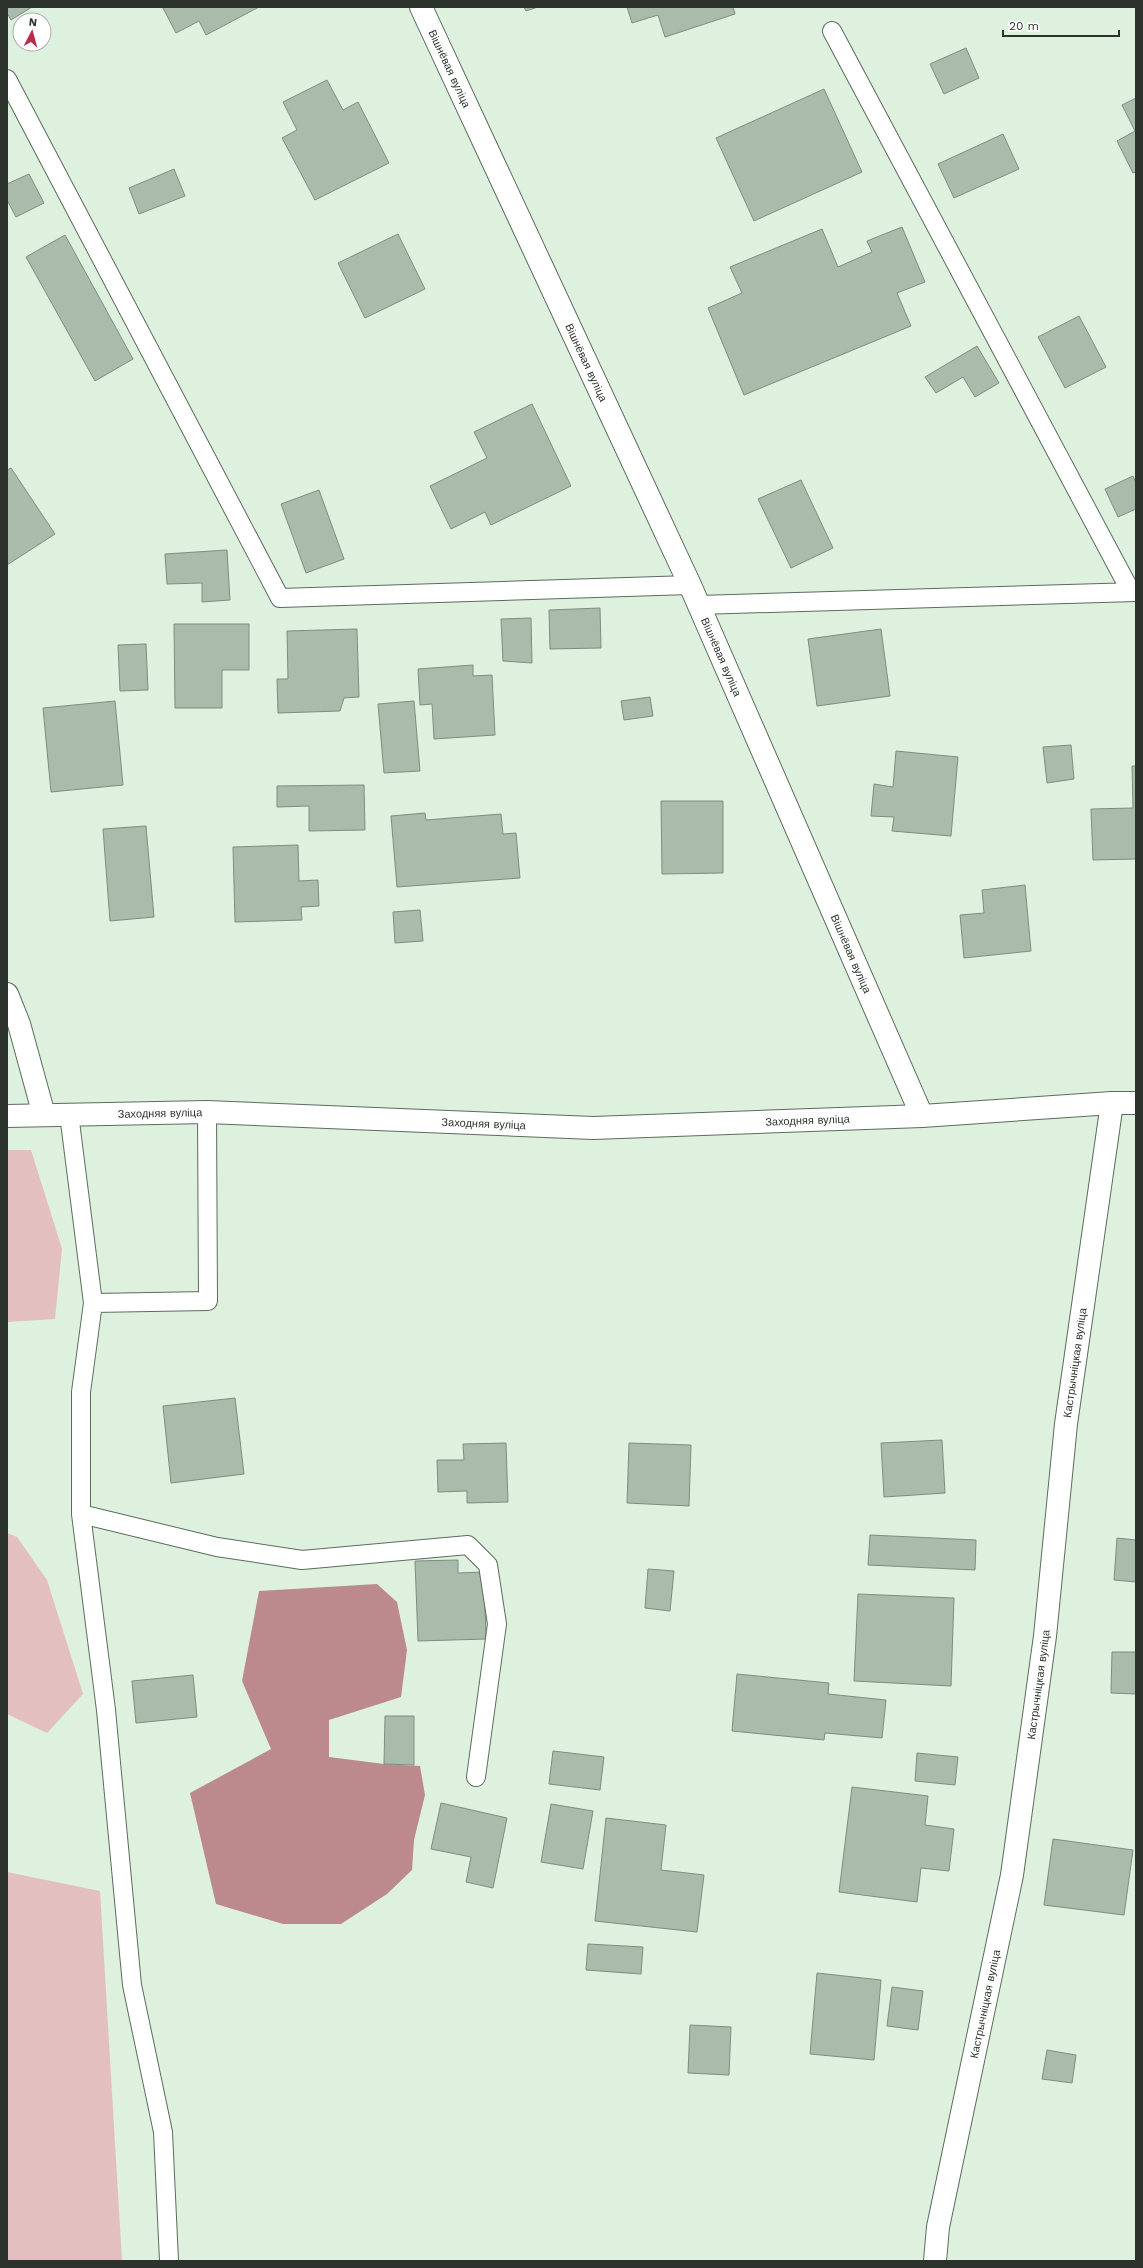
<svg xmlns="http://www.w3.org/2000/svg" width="1143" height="2268" font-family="'Work Sans',sans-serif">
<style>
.green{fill:#e3bfc0}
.water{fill:#bc8a8c}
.building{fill:#a9bbaa;stroke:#7d8e7d}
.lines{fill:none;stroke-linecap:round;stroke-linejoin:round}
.service-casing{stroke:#5b6c5c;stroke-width:20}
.minor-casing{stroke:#5b6c5c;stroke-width:24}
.service{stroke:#fff;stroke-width:18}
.minor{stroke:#fff;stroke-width:22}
.labels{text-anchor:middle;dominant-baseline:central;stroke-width:4;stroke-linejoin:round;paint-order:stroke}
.street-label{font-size:11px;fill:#2c332c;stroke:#fff}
</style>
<rect width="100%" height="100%" fill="#def0de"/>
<!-- green -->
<path class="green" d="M7,1150H31L62,1249L55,1319L7,1322Z
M7,1533L17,1537L47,1580L83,1694L47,1733L7,1714Z
M7,1872L100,1891L122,2261H7Z"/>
<!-- water -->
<path class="water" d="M377,1584L397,1602L407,1650L401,1697L329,1720V1757L384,1764L420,1766L425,1795L414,1840L412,1870L387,1894L341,1924H283L216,1904L190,1793L271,1749L242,1681L259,1591Z"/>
<!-- building -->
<path class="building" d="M7,7H32L11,20L7,13Z
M166,7H259L206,35L199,21L176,33L163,8Z
M524,7H538L526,11Z
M627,7H733L735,14L665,37L658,15L632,23Z
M966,48L979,78L944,94L930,64Z
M327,80L343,110L358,102L389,163L315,200L282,138L297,130L283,102Z
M824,89L862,172L754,221L716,138Z
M1136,98V172L1133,173L1117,141L1135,131L1122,105Z
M1003,134L1019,169L954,198L938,164Z
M174,169L185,196L139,214L129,188Z
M29,174L44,203L16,217L7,200V184Z
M902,227L925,282L897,293L911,326L744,395L708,308L742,293L730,267L822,229L838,267L872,252L867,241Z
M398,234L425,289L365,318L338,263Z
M65,235L133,359L95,381L26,257Z
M1079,316L1106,367L1065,388L1038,337Z
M977,346L999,383L975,397L963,377L936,393L925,377Z
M532,404L571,486L491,525L485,512L451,529L430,486L487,458L474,432Z
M11,468L55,534L7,565V470Z
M1133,476L1136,483V509L1118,517L1105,489Z
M801,480L833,548L791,568L758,499Z
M319,490L344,559L306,573L281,504Z
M227,550L230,600L202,602V583L167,584L165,554Z
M600,608L601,648L550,649L549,610Z
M531,618L532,663L503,661L501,619Z
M174,624H249V670H222V708H175Z
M357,629L359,697L344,698L340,711L278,713L277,679H288L287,631Z
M881,629L890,696L817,706L808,639Z
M146,644L148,690L120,691L118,645Z
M473,665V676L492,675L495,735L434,739L432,704L420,705L418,669Z
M650,697L653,716L624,720L621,701Z
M115,701L123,785L51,792L43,708Z
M414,701L420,771L384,773L378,704Z
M1071,745L1074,779L1047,783L1043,747Z
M896,751L958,757L951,836L892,831L894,817L871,816L874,784L893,787Z
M1132,766H1136V859L1093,860L1091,809L1133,808Z
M364,785L365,830L309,831V806L277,807V786Z
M661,801H723V873L662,874Z
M425,813L426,820L501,814L503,834L516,833L520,878L397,887L391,816Z
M146,826L154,917L110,921L103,829Z
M298,845L299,881L318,880L319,906L301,907L302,920L235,922L233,847Z
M1025,885L1031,951L964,958L960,915L984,913L982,890Z
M420,910L423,941L395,943L393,912Z
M235,1398L244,1474L171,1483L163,1406Z
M942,1440L945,1493L884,1497L881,1443Z
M506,1443L508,1502L467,1503V1491L438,1492L437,1460H464L463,1444Z
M629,1443L691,1445L689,1506L627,1503Z
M870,1535L976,1540L975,1570L868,1565Z
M1117,1538L1136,1540V1582L1114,1580Z
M458,1560V1573L484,1572L486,1639L418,1641L415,1561Z
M648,1569L674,1571L670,1611L645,1608Z
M858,1594L954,1598L951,1686L854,1681Z
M1112,1652H1136V1694L1111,1693Z
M737,1674L829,1683L828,1694L886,1700L882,1738L825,1733L824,1740L732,1731Z
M193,1675L197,1717L136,1723L132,1681Z
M385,1716H414V1765L384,1764Z
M553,1751L604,1757L600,1790L549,1784Z
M917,1753L958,1757L955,1785L915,1781Z
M852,1787L928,1796L925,1825L954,1829L949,1871L921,1868L917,1902L839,1892Z
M441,1803L507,1818L493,1888L466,1882L471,1857L431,1849Z
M551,1804L593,1811L583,1869L541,1862Z
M606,1818L666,1825L661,1870L704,1875L697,1932L595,1921Z
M1053,1839L1133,1850L1124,1915L1044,1905Z
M588,1944L643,1947L641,1974L586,1970Z
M817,1973L881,1980L874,2060L810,2054Z
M892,1987L923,1991L918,2030L887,2026Z
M690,2025L731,2027L729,2075L688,2073Z
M1047,2050L1076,2055L1072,2083L1042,2079Z"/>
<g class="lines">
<!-- service casing -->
<g class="service-casing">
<path id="service" d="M832,31L1131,592
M7,79L280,598L690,585
M699,605L1136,592
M207,1112L208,1301L93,1303L81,1392V1514L217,1547L302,1560L468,1545L488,1565L497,1624L476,1777
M69,1114L93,1303
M81,1514L106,1710L132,1985L163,2132L169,2261"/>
</g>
<!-- minor casing -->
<g class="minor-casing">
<g id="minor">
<path id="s1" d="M421,7L690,585L922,1116"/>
<path d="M7,994L19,1024L44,1115"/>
<path id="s2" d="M7,1116L207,1112L593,1128L922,1116L1112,1103H1136"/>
<path id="s3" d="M935,2261L938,2227L1012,1875L1045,1636L1066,1424L1112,1103"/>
</g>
</g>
<!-- service -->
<use href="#service" class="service"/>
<!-- minor -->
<use href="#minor" class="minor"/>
</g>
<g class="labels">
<!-- street labels -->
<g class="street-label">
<text stroke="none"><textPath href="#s1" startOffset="68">Вішнёвая вуліца</textPath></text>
<text stroke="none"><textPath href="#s1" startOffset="392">Вішнёвая вуліца</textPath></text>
<text stroke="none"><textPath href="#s1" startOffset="716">Вішнёвая вуліца</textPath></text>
<text stroke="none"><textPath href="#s1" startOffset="1040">Вішнёвая вуліца</textPath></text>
<text stroke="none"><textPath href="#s2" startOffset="153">Заходняя вуліца</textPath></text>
<text stroke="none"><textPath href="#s2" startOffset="801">Заходняя вуліца</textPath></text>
<text stroke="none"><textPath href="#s2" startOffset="477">Заходняя вуліца</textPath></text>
<text stroke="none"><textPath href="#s3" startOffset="910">Кастрычніцкая вуліца</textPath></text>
<text stroke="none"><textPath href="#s3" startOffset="586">Кастрычніцкая вуліца</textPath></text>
<text stroke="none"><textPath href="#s3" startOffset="262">Кастрычніцкая вуліца</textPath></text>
</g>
</g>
<!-- border -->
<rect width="1143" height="2268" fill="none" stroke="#2c332c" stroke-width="16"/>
<!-- north arrow -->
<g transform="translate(32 32) rotate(6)"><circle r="19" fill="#ffffff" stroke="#abadab"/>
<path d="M0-3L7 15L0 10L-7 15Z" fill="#bc2b47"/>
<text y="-6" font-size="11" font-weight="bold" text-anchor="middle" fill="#2c332c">N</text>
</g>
<!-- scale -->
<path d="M1003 30v6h116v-6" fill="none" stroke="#2c332c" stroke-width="2"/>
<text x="1009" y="30" font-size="12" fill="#2c332c" stroke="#ffffff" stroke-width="3" paint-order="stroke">20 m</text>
</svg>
